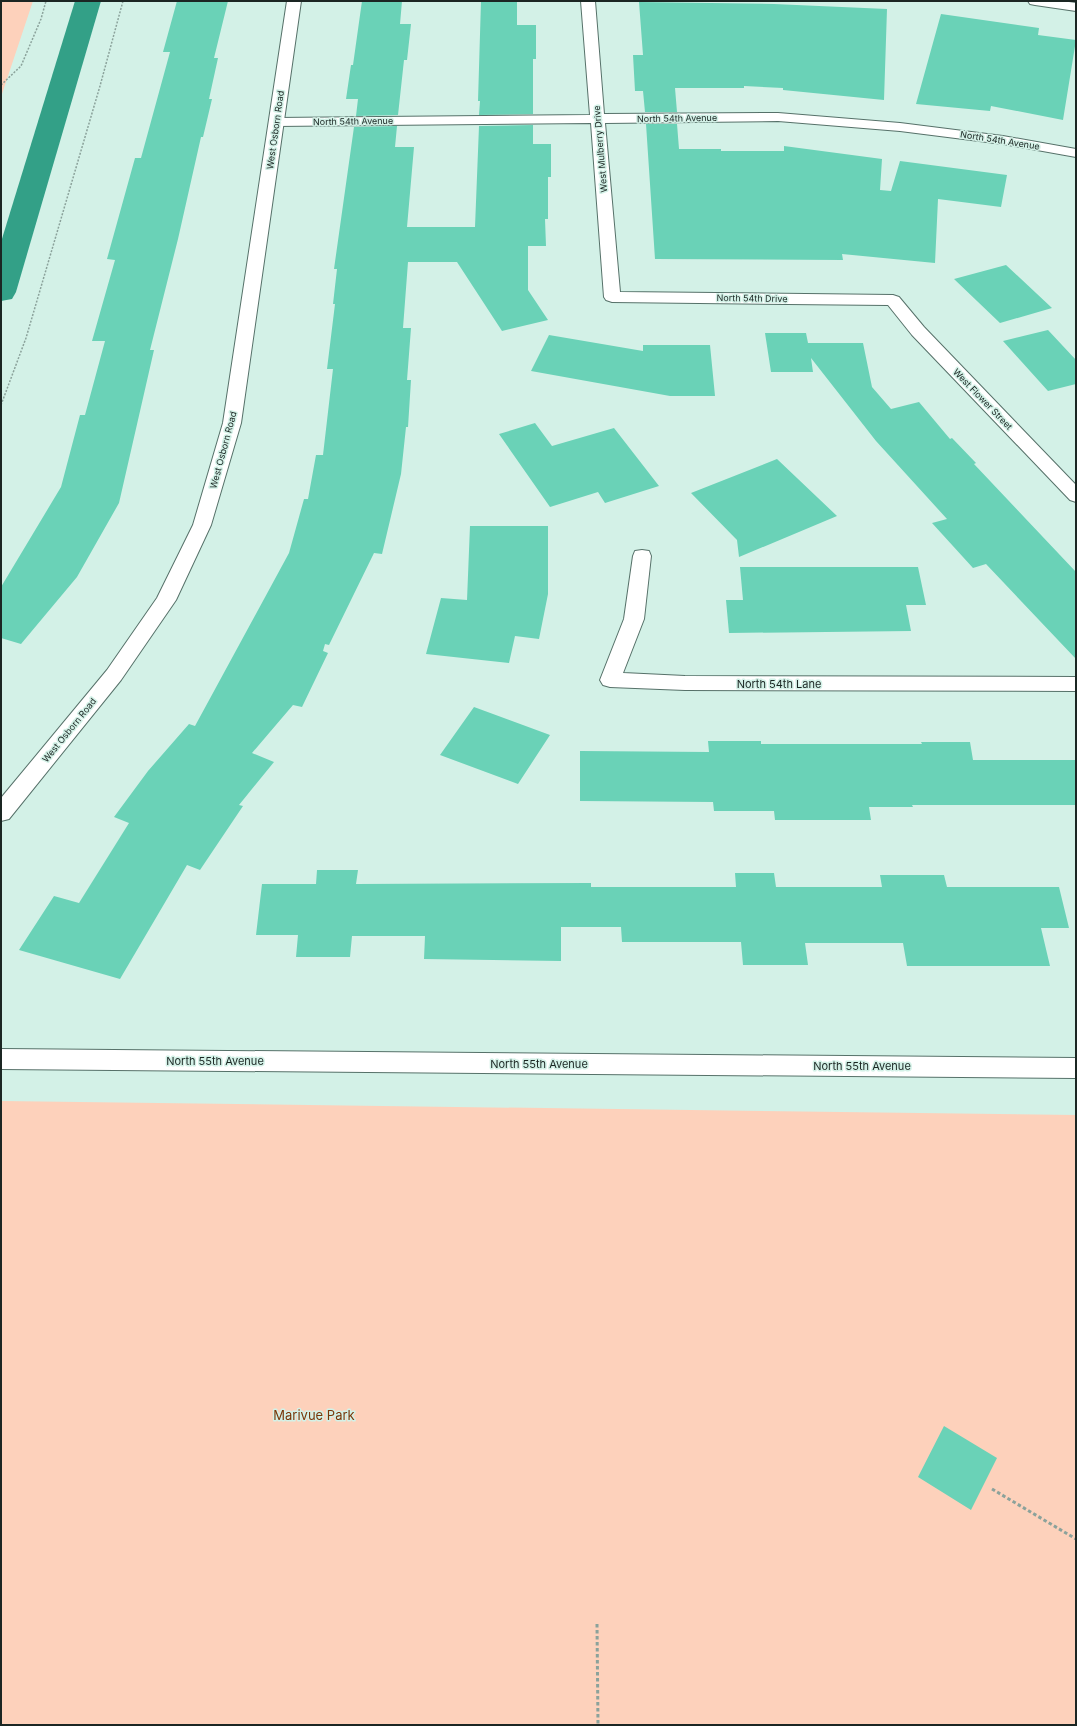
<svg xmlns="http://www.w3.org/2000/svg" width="1077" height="1726" font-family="Inter,sans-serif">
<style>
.green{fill:#fdd1bb}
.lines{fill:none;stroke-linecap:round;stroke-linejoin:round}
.canal{fill:#33a087;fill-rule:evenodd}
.building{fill:#6ad2b7}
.minor-casing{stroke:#567169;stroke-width:2}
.tertiary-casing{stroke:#567169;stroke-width:2}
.path-far1{stroke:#8ba29b;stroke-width:1.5;stroke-dasharray:2 1.5;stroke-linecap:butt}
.path{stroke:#8ba29b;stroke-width:3;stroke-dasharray:3.5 2.5;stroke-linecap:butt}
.minor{fill:#fff;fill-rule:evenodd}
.tertiary{fill:#fff;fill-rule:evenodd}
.labels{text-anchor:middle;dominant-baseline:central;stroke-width:3;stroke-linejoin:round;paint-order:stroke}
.far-street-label{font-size:9px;fill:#1b2623;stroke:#d3f1e7}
.street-label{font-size:11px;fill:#1b2623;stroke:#d3f1e7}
.near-park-label{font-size:13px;fill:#7a3608;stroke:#d3f1e7}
</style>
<rect width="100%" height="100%" fill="#d3f1e7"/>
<!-- green -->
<path class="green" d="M1,1H33L1,97Z
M1,1101L1076,1115V1725H1Z"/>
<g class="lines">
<!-- canal -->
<path class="canal" d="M75,1H101L16,292L12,299L1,301V242Z"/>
</g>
<!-- building -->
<path class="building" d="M177,1H228L214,58H218L209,99H212L203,137H201L178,239L150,350H154L119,503L77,577L21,644L1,638V587L61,487L80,415H85L105,341H92L115,260L107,259L135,158H141L170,52H163Z
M362,1H402L400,24H411L407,60H404L398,115L356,116L358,99H346L351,65H353Z
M481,1H517V25H536V59H533V114L479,115L480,101H478Z
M639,2L774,4L887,9L884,100L783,90V88L744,86V88H675L677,112H645L643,91H635L633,55H643Z
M941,14L1039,28L1038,35L1076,40L1063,120L991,106L990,111L916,104Z
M646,124H677L679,149H721V151H784V146L882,159L880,190L891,191L900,161L1007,175L1001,207L938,199L935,263L842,254L843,260L655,259Z
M533,125V144H551V177H548V219H545L546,246H528V290L548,320L502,331L457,262H408L403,328H411L407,380H411L408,427H406L401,474L382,554L374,553L329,645L325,644L323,651L328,653L302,707L293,705L252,753L274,762L239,805L243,806L200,870L187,865L120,979L19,950L54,896L79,903L129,823L114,817L148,771L189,724L195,726L289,553L304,499H308L316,455H323L333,369H327L335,304H333L337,269H334L354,127L397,126L395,147H414L407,227H475L479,126Z
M1006,265L1052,308L1000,323L954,279Z
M1048,330L1076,360V384L1048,391L1003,341Z
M765,333H806L808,343H863L872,387L891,409L919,402L950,439L952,438L976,463L974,464L1076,572V659L986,564L973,568L932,523L947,519L876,441L811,358L813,372H771Z
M549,335L643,351V345H710L715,396H670L531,371Z
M535,423L552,446L614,428L659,486L605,503L598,492L550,507L499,434Z
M777,459L837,516L739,557L737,540L691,493Z
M470,526H548V594L539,639L515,636L509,663L426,654L441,598L467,600Z
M740,567H918L926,605H906L911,631L729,633L726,600H743Z
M474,707L550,735L518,784L440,755Z
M708,741H761V744H922L921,742H970L973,760H1076V805H912L913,807H869L871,820H775L774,811H714L713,802L580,801V751L709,752Z
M317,870H358L356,884L591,883V887H736L735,873H774L776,887H882L880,875H944L947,887H1059L1069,928H1041L1050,966H907L903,943H805L808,965H743L741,942H622L621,927H561V961L424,959L425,936H352L350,957H296L298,935H256L262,884H316Z
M944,1426L997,1458L971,1510L918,1477Z"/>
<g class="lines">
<!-- minor casing -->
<g class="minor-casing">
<path id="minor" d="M581,1H595L604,114L778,113L900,123L1003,136L1076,149V157L1003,144L900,131L778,121L605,123L620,292L893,295L899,297L924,327L1076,485V502L1070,500L912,335L888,305L612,302L606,300L604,297L591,123L276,126L271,125L269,122L271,119L276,118L590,115Z
M1028,1H1062L1076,3V11L1035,5L1030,4Z
M642,550L649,551L651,556L644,619L623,673L685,676L1076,677V691L685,690L610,687L603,685L600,680L624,619L633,556L635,551Z"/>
</g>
<!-- tertiary casing -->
<g class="tertiary-casing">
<path id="tertiary" d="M287,1H301L241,423L211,525L176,600L121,680L9,819L1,821V798L107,670L157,598L193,525L223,423Z
M1,1049L1076,1058V1078L1,1069Z"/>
</g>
<!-- path-far1 -->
<path class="path-far1" d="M1,85L21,66L41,19L46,1
M1,405L26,338L100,86L123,1"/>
<!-- path -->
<path class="path" d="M992,1489L1076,1539
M597,1624L598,1725"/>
<!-- minor -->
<use href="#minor" class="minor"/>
<!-- tertiary -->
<use href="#tertiary" class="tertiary"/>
</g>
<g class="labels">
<!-- far-street labels -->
<g class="far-street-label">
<text transform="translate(677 118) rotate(-1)">North 54th Avenue</text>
<text transform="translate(353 121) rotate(-1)">North 54th Avenue</text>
<text transform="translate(275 130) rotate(-82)">West Osborn Road</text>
<text transform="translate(1000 140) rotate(9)">North 54th Avenue</text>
<text transform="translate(600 149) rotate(-95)">West Mulberry Drive</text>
<text transform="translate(752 298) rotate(1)">North 54th Drive</text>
<text transform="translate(983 399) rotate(46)">West Flower Street</text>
<text transform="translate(223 450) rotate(-75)">West Osborn Road</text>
<text transform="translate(69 730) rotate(-51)">West Osborn Road</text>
</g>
<!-- street labels -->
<g class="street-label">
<text x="779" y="684">North 54th Lane</text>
<text x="215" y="1061">North 55th Avenue</text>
<text x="539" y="1064">North 55th Avenue</text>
<text x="862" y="1066">North 55th Avenue</text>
</g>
<!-- near-park labels -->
<g class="near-park-label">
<text x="314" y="1415">Marivue Park</text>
</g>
</g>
<!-- border -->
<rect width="1077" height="1726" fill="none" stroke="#1b2623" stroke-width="4"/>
</svg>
